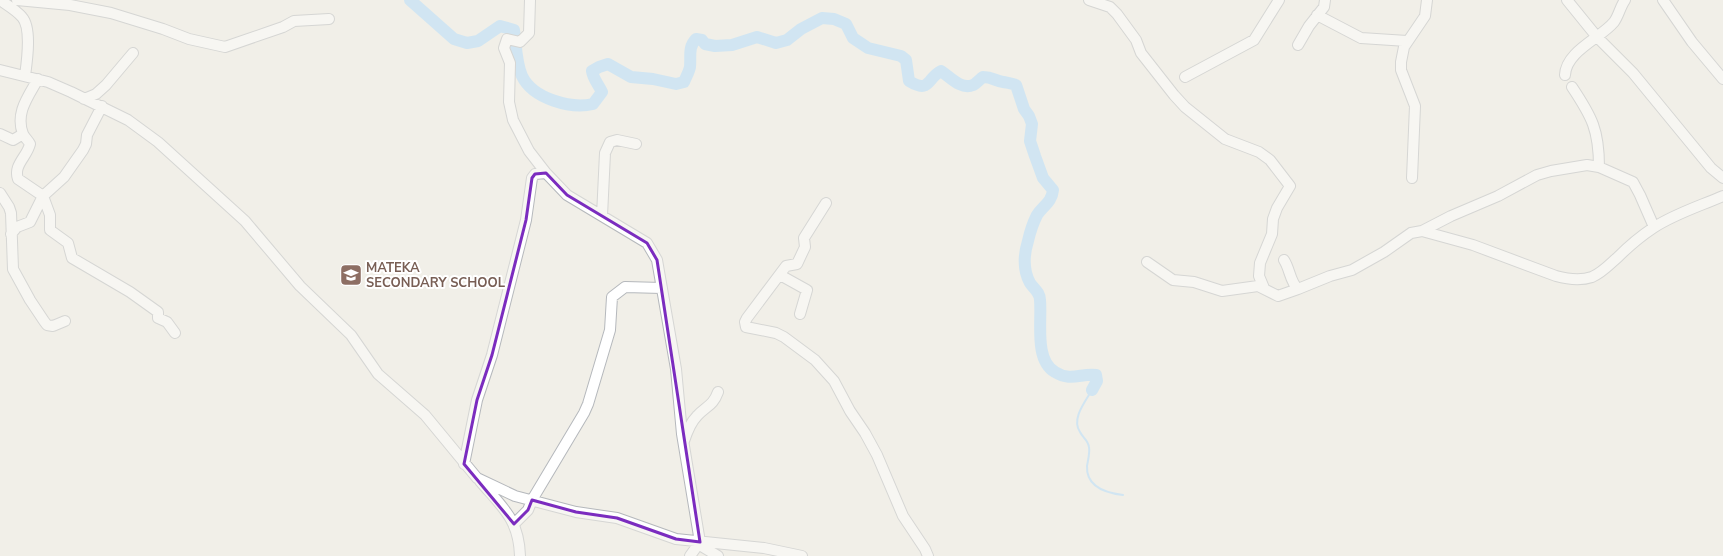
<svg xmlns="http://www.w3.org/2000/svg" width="1723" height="556" font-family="'Nunito Sans',sans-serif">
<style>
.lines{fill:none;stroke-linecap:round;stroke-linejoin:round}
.stream{stroke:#aadaff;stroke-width:2}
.river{stroke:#aadaff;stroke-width:12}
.minor-casing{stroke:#b5b8bc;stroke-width:12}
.minor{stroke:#fff;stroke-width:10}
.marked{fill:none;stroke:#7b2cbf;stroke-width:3;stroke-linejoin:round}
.labels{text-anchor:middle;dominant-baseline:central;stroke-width:4;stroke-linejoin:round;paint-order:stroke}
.education-label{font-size:13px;font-weight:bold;fill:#785e54;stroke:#fff;text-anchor:start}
</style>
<rect width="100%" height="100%" fill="#f1efe8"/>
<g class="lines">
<!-- stream -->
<path class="stream" d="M1092,390C1085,402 1071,419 1080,432C1083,438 1088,440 1089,447C1090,453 1088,460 1087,466C1086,487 1106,493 1123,495"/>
<!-- river -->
<path class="river" d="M410,0L454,39L467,43L478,41L500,26L514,30C516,44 516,63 522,76C533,99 571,109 593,104L602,92C599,85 593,79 592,71L599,67L608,64L631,77L653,79L676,84L684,82C686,77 689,72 690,67C691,56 688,47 696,39L702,40L705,44L715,46L732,45L757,37L776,43L787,40L801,29L822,18L834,19L846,24L853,38L868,48L901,56L906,60L909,81C930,94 927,78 941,71C950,77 961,90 973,85C976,84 980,79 983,77C993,77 995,81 1003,82C1008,83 1011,83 1016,85L1024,109L1029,116L1032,124L1030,141L1035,156L1043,178L1053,190C1052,202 1043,206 1037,215C1033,223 1030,232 1028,241C1024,254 1023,270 1030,283C1034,289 1040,292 1040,300C1042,321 1034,360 1055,372C1071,382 1081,373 1096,375L1097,381L1092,390"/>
<!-- minor casing -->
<g class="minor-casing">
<path id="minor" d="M0,0C7,5 16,10 22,17C32,28 27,61 25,76
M17,0L70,5L111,13L163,29L189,39L225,47L283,27L294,21L329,19
M530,0L529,33L520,42L507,39L504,48L510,63L509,102L513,120L529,151L546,173L567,195L647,243L657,260L676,369L682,434L700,542L690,556
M1089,0L1110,7L1117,14L1136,40L1141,53L1174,95L1185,107L1225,139L1259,152L1270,160L1290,186L1277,208L1273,219L1272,234L1260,263L1259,276L1264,288
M1567,0L1597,37L1633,73L1711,168L1723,178
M1663,0L1692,42L1723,79
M1317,15L1361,38L1407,41
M1298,45L1309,26L1324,7L1325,0
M0,70L48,82L71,92L128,120L158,142L245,221L300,286L351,335L378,374L425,415L477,478L515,496L576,512L617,518L676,539L764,548L802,556
M1565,75C1566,51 1601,38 1614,22C1619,15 1620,7 1625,0
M1185,77L1254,40L1279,0
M38,79C28,97 15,113 23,134C25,138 28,140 30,144C27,157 13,165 18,179L43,196L50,215V230L68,243L72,258L130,292L158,312V318L167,322L175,333
M1572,87C1592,117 1599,130 1599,167
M84,99L96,94L106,85L133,53
M0,134L13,140L23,134
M1412,178L1415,106L1401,70V62L1404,47L1425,16L1427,0
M0,193L9,207L11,213L13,269L30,300L44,321L47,325L53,326L65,321
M826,203L804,238L805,247L797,264L786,266L747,318L745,322L746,327L776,333L784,337L815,360L834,381L850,411L865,433L877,455L903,516L925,549L928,556
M602,216L605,153L610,142L617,140L636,144
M1422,231L1451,216L1498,196L1537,175L1551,171L1587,165L1599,167L1633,182L1640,195L1654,227
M11,234L17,227L30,222L43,196L64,177L83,150L86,144L87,135L102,106
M1284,260C1290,269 1290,282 1298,289
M1147,262L1173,280L1194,282L1222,291L1258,286L1278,296L1298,289L1330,276L1352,270L1384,252L1411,233L1422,231L1473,245L1556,276C1567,279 1580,281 1592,277C1602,273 1610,264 1618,257C1629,246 1641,236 1653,228C1674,214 1700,206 1723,196
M780,275L807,290L800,314
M684,441C687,432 690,423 697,416C706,406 713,406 718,392
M464,464L477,400L492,355L526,220L532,178L535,174L546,173
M480,481C502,507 519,519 520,556
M514,524L528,510L532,500L584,413L588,404L610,330L612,297L625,287L662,288
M698,544L718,556"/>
</g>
<!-- minor -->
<use href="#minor" class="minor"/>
</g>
<!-- marked area -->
<path d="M0 0H1723V556H0ZM546,173L567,195L647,243L657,260L700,542L676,539L617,518L576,512L532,500L528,510L514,524L464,464L477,400L492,355L526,220L532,178L535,174Z" fill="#f1efe8" fill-opacity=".55" fill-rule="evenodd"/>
<path class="marked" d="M546,173L567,195L647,243L657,260L700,542L676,539L617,518L576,512L532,500L528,510L514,524L464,464L477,400L492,355L526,220L532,178L535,174Z"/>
<!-- icons -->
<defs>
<g id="school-square" transform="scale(1.15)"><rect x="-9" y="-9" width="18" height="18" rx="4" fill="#8d6e63" stroke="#fff"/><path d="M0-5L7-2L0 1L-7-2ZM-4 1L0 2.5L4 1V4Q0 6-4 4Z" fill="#fff"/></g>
</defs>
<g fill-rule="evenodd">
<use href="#school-square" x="351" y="275"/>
</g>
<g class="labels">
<!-- education labels -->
<g class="education-label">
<text x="366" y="268">MATEKA<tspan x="366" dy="15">SECONDARY SCHOOL</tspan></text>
</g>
</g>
</svg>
